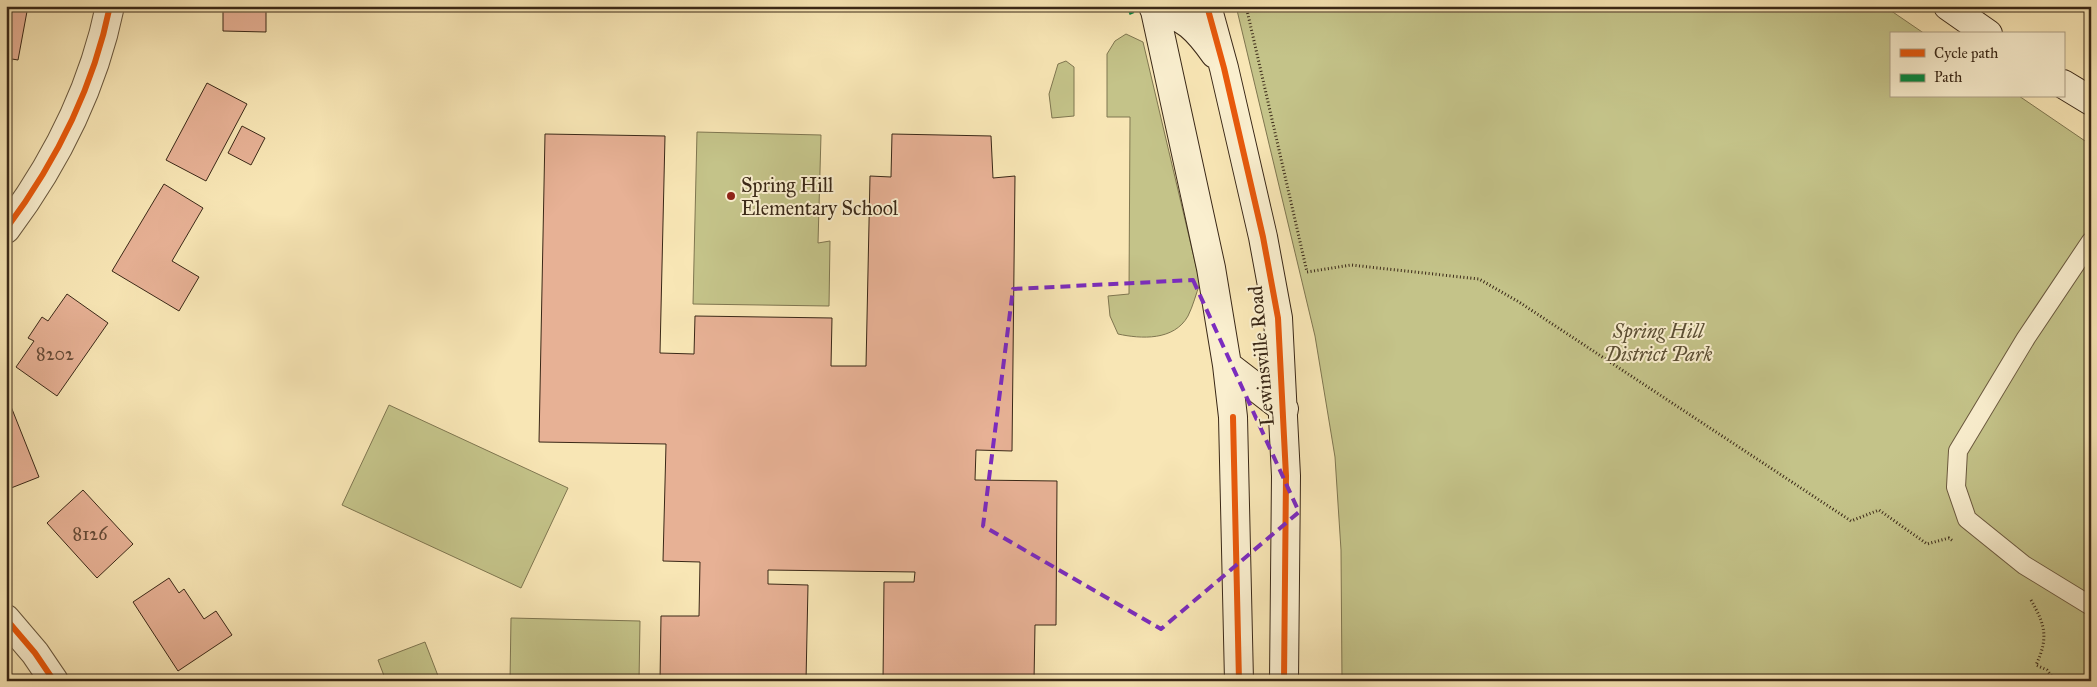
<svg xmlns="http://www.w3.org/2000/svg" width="2097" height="687" font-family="'IM FELL Great Primer',serif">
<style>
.green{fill:#c4c389;stroke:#7f7650}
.building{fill:#e7b195;stroke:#3a2817}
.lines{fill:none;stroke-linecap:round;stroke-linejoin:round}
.lane-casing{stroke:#6a583e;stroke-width:20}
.street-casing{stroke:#6a583e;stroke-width:30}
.secondary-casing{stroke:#3a2817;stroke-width:30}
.path{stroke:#3a2817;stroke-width:3;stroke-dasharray:1 2.5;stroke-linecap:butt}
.lane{stroke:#faefcf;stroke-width:18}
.street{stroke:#faefcf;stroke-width:28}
.secondary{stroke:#faefcf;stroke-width:28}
.quiet{stroke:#00873e;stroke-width:5;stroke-dasharray:10 5;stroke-linecap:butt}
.cycleway-casing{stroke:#faefcf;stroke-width:9}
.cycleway{stroke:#e8590c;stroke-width:6}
.marked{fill:none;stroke:#7b2cbf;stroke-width:4;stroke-dasharray:10 6;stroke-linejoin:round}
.poi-dot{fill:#8f2418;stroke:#faefcf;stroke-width:2}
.labels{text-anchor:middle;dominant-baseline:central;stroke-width:4;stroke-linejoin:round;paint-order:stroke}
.number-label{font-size:18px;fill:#654a36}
.poi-label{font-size:20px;fill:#3a2817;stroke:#faefcf;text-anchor:start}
.park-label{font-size:20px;font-style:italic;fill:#5c4f34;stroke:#faefcf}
.street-label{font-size:20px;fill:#3a2817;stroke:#faefcf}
</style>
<rect width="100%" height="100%" fill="#f8e6b5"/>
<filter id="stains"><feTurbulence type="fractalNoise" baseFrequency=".004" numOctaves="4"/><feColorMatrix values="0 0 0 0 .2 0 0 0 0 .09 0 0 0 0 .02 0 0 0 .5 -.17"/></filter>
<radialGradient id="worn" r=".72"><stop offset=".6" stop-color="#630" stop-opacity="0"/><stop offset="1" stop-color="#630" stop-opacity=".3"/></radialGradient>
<!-- green -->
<path class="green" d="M1236,6H1884L1925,34H1891V96H2019L2091,145V681H1342L1341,550L1335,457L1315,336Z
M1126,34L1143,42L1200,283C1196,294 1193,306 1188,316C1174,341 1141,339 1118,334L1110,316L1108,296L1129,294L1130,117H1107V54L1115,41Z
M1066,61L1074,67V116L1052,118L1049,94L1058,64Z
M697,132L821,135L818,243L830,241L829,306L693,304Z
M389,405L568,488L521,588L342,505Z
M511,618L640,621L639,681H510Z
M425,642L440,681H386L378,660Z"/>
<!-- building -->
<path class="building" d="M6,6H28L18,60L12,59L7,91Z
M223,6H266V32L223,31Z
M207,83L247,104L206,181L166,160Z
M242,126L265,138L251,165L228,153Z
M545,134L665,136L660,353L694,354L695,316L832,318L831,366H866L870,176L891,177L892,134L991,136L993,178L1015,176L1012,451L976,450L975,480L1057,481L1056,625H1035L1034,681H883L884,582H914L915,572L768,570V584L808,585L806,681H660L661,616H699L700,562L663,561L666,444L539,442Z
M164,184L203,208L172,261L199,277L179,311L112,271Z
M67,294L108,323L57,396L16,367L34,341L28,338L42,317L48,321Z
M8,399L39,477L6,490V400Z
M83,490L133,544L97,578L47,523Z
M169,578L179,593L184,589L204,619L216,611L232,635L178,671L133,602Z"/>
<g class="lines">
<!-- lane casing -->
<g class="lane-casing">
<path id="lane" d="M2091,241L2026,338L1958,451L1956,487L1967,519L2024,565L2091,606"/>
</g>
<!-- street casing -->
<g class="street-casing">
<path id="street" d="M6,229C56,162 93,89 110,6
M6,619L35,653L54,681"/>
</g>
<!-- secondary casing -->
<g class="secondary-casing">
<path id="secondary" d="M1154,6L1211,268L1227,365L1233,417L1239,681
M1207,6L1224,68L1263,237L1278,318L1286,476L1284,681
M1948,6L1988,34
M1154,9C1185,15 1198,30 1215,54
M2063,84L2091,101
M1227,365L1284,409"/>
</g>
<!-- path -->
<path class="path" d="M1246,6L1307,272L1351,265L1479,279L1519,302L1851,521L1879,510L1927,544L1949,538L1953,541
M2031,600C2045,625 2049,637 2036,665L2047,670L2055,681"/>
<!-- lane -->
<use href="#lane" class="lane"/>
<!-- street -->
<use href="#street" class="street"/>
<!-- secondary -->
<use href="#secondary" class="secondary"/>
<!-- quiet -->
<path class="quiet" d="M1129,6L1132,14"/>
<!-- cycleway casing -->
<g class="cycleway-casing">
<path id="cycleway" d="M1207,6L1224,68L1263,237L1278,318L1286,476L1284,681
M6,229C56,162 93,89 110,6
M1233,417L1239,681
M6,619L35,653L54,681"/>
</g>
<!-- cycleway -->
<use href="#cycleway" class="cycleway"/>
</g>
<!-- marked area -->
<path class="marked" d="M1193,280L1299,512L1161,629L983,526L1013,289Z"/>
<!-- markers -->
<circle class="poi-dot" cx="731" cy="196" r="5"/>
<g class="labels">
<!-- number labels -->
<g class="number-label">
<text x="55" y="354">8202</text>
<text x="90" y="534">8126</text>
</g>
<!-- poi labels -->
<g class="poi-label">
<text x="741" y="185">Spring Hill<tspan x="741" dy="23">Elementary School</tspan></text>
</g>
<!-- park labels -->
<g class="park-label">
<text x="1658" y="331">Spring Hill<tspan x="1658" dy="23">District Park</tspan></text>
</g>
<!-- street labels -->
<g class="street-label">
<text transform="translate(1261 356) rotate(-95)">Lewinsville Road</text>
</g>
</g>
<!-- margin -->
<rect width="2097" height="687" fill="none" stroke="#f8e6b5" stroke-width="25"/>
<rect x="8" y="8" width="2082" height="672" fill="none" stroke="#3a2817" stroke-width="2.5"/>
<rect x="12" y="12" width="2072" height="662" fill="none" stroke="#3a2817"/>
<!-- legend -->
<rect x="1890" y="32" width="175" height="65" fill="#faefcf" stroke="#ad9f85"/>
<rect x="1900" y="49" width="25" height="8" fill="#e8590c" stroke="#ad9f85"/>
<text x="1934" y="58" font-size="15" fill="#3a2817">Cycle path</text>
<rect x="1900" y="74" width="25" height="8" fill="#00873e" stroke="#ad9f85"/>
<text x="1934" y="82" font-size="15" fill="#3a2817">Path</text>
<rect width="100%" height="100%" filter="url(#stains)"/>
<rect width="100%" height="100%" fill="url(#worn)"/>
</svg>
